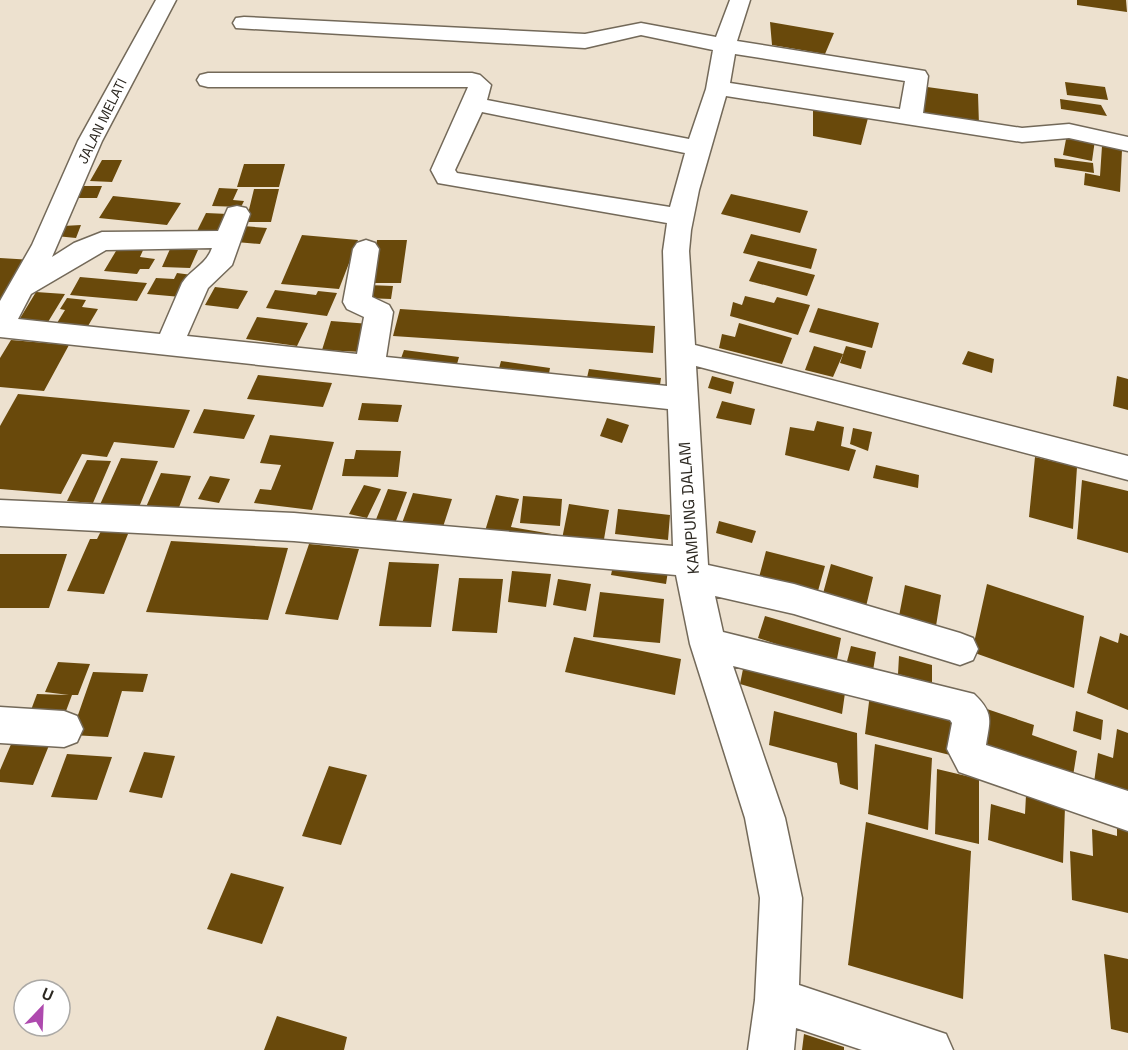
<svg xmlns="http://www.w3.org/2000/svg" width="1128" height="1050" font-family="'Space Grotesk',sans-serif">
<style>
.building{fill:#69490b}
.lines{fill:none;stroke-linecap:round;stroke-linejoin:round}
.minor-casing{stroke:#736959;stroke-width:3}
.minor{fill:#fff;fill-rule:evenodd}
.labels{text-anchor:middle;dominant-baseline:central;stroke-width:6;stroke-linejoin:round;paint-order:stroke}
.far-street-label{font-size:14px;fill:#2c2821;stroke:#fff}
.street-label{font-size:16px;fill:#2c2821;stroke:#fff}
</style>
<rect width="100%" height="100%" fill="#ede1cf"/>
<!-- building -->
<path class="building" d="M1077,0H1126L1127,12L1077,5Z
M770,22L834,33L825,54L772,45Z
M1065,82L1105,87L1108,100L1067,95Z
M920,86L978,94L979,125L921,120Z
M1060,99L1101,105L1107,116L1061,109Z
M813,110L868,118L861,145L813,136Z
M1067,134L1095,140L1092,161L1063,155Z
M1102,146L1122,150L1120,192L1084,185L1085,173L1100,176Z
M1054,158L1093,163L1094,173L1055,167Z
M102,160H122L112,182L90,181Z
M244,164H285L279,187H237Z
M80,186H102L97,198H74Z
M219,188L238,189L233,200L244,201L241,207L212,206Z
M254,189H279L271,222H246Z
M731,194L808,211L800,233L721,214Z
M113,196L181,203L167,225L99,218Z
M206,213L228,214L220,232L197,231Z
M81,225L76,238L56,236L63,226Z
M243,226L267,228L260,244L236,242Z
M751,234L817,249L811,269L743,253Z
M302,235L358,240L339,289L281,284Z
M377,240H407L401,283H370Z
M119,246L144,248L140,257L155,259L149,269H140L137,274L104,271Z
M170,249L198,250L190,268L162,267Z
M0,258L33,260L0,320Z
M758,261L815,275L807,296L749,281Z
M177,273L192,275L181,297L147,294L156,278L174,279Z
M80,277L147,283L137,301L70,295Z
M368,285L393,286L391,299L365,298Z
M215,287L248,291L238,309L205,305Z
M275,290L316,295L318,291L337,293L327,316L266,308Z
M36,292L65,294L48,322L19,320Z
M745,296L774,303L777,297L810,305L798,335L730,316L733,302L742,305Z
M67,298L86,300L82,307L98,309L88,326L57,323L65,310L60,309Z
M818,308L879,323L872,348L809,332Z
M400,309L655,326L653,353L393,336Z
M257,317L308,323L297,346L246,339Z
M331,321L370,324L362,352L322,350Z
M739,323L792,338L782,364L719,348L722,334L735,337Z
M11,340L69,345L44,391L0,387V358Z
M814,346L843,354L833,377L805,370Z
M846,346L866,351L861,369L840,363Z
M404,350L459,357L455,371L399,364Z
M968,351L994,359L992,373L962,364Z
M501,361L550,368L548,379L498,372Z
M589,369L661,378L659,392L586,382Z
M258,375L332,383L323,407L247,399Z
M712,376L734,382L731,394L708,388Z
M1117,376L1128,379V410L1113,406Z
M18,394L190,410L174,448L114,442L107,457L82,454L61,494L0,489V426Z
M722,401L755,409L751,425L716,418Z
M362,403L402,405L398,422L358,420Z
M204,409L255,415L244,439L193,433Z
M607,418L629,425L622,443L600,436Z
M817,421L844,427L841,446L856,450L849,471L785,455L790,427L814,431Z
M853,428L872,432L868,451L850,444Z
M270,435L334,442L312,510L254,503L260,489L271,490L281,465L260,463Z
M356,450L401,451L398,477L342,476L345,459H354Z
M1035,457L1077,467L1073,529L1029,517Z
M121,458L158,461L137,512L98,509Z
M87,460L111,461L93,503L67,501Z
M876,465L919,475L918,488L873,478Z
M161,473L191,476L178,510L146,507Z
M210,476L230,479L219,503L198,499Z
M1082,480L1128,491V553L1077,539Z
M364,485L381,489L367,518L349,514Z
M388,489L407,492L394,526L375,522Z
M413,493L452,499L442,530L402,523Z
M496,495L519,499L511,527L558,535L556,543L485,531Z
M523,496L562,499L560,526L520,523Z
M569,504L609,510L603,545L562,539Z
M618,509L670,515L668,540L615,534Z
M719,521L756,531L752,543L716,533Z
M103,527L130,529L104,594L67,591L90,539H97Z
M171,541L288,548L268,620L146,612Z
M309,544L359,549L338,620L285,614Z
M766,551L825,566L816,598L758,581Z
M0,554H67L49,608H0Z
M614,561L668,571L666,584L611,575Z
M389,562L439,564L431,627L379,626Z
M831,564L873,577L864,615L821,601Z
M512,571L551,574L546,607L508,602Z
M459,578L503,579L497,633L452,631Z
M558,579L591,584L586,611L553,605Z
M987,584L1084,616L1074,688L972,652Z
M905,585L941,595L936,626L899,616Z
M600,592L664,599L660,643L593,637Z
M765,616L841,638L836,664L758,638Z
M1120,633L1128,636V710L1087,693L1100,636L1118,643Z
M574,637L681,659L675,695L565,672Z
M851,646L876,652L872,677L845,669Z
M899,656L932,665V683L898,674Z
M58,662L90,664L78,695H72L63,719L28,718L37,694L69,695L45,692Z
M744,664L846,686L842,714L740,684Z
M93,672L148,674L143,692L122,691L108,737L71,735Z
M870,694L957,716L954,756L865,734Z
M984,708L1034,725L1032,735L1077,751L1073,776L975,753Z
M774,711L857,733L858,790L840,784L837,763L769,745Z
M1076,711L1103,720L1101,740L1073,731Z
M1117,729L1128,733V803L1093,790L1098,753L1113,758Z
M15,735L52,738L33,785L0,782V770Z
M875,744L932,758L928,830L868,814Z
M144,752L175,756L162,798L129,792Z
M67,754L112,757L97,800L51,797Z
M329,766L367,775L341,845L302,836Z
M937,769L979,779V844L935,834Z
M1026,795L1065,807L1063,863L988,840L991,804L1025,814Z
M866,822L971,851L963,999L848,965Z
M1117,828L1128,831V913L1072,900L1070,851L1093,856L1092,829L1117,836Z
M231,873L284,887L262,944L207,929Z
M1104,954L1128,959V1033L1111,1029Z
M277,1016L347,1037L344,1050H264Z
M804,1034L844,1047V1050H802Z"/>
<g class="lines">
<!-- minor casing -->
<g class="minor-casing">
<path id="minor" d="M156,0H176L102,141L52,257L74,243L102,232L218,231L228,208L237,206L246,208L250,214L232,265L208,288L187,336L357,354L364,317L347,309L343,302L353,249L357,243L366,240L375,243L379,249L372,297L389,305L393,312L386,357L667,386L663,251L667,223L438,183L431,170L468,87H208L200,85L197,80L200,75L208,73H472L480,75L491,85L487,100L689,139L706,89L713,50L641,35L585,48L236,28L233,23L236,18L244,17L585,34L641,23L716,37L730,0H750L737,41L925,71L928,76L923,113L1022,128L1069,124L1128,137V151L1069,138L1022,142L726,96L699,190L691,230L689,251L695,345L1128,456V480L696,366L708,565L794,584L960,633L973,638L978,649L973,660L960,665L794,614L715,596L723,632L974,694C994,713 990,720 986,745L1128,791V831L959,772L947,749L952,723L950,720L733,666L785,818L802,898L799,985L946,1034L953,1050H862L796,1028L794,1050H748L755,1000L760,898L745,818L690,644L676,575L294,541L0,526V500L294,513L673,546L668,409L0,337V301L32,245L78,141ZM735,54L905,81L900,109L730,83ZM482,112L685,153L670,207L457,173L455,170ZM212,248C206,265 191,269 182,283L160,334L18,319L31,294L106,250Z
M0,707L64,711L77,716L83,729L77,742L64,747L0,743Z"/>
</g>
<!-- minor -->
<use href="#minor" class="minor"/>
</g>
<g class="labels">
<!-- far-street labels -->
<g class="far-street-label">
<text transform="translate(102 121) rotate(-64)">JALAN MELATI</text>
</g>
<!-- street labels -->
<g class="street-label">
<text transform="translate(689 508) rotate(-94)">KAMPUNG DALAM</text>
</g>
</g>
<!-- north arrow -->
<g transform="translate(42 1008) rotate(23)"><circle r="28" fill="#ffffff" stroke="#aba9a6" stroke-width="1.5"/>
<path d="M0-4.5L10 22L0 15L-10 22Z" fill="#ae49ae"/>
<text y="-9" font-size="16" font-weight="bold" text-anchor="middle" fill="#2c2821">U</text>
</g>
</svg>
